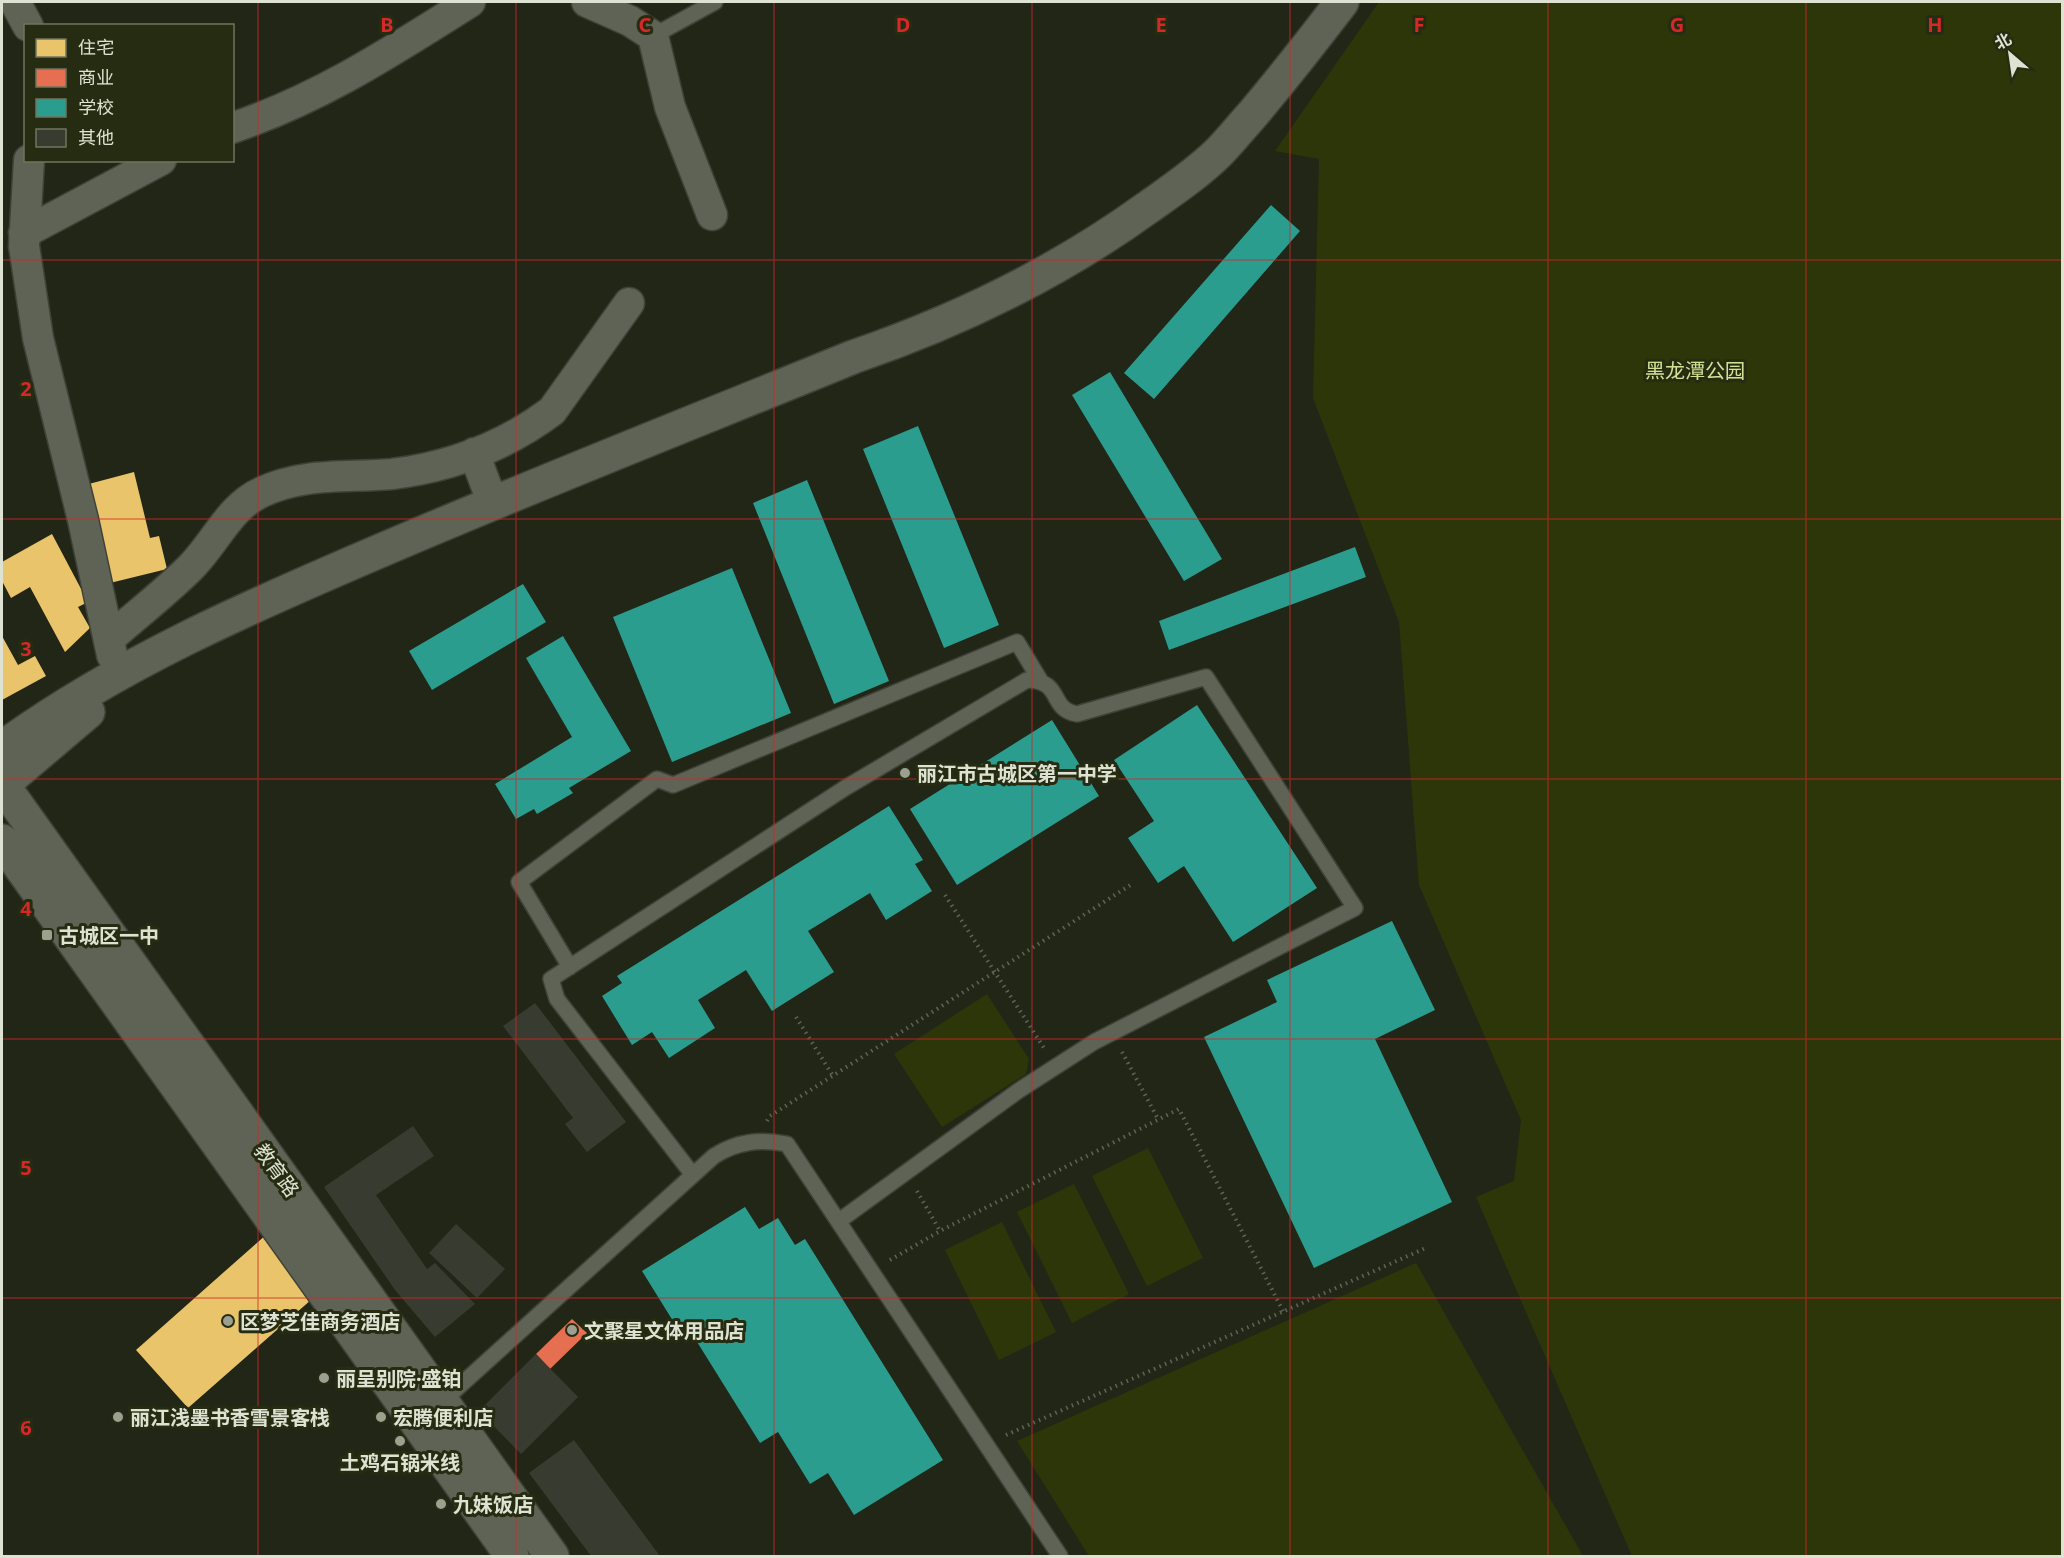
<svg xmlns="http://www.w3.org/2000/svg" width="2064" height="1558" font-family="'Noto Sans','Noto Sans SC',sans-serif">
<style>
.green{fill:#2d3608}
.homes{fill:#e9c46a}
.shops{fill:#e76f51}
.schools{fill:#2a9d8f}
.building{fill:#383b2f}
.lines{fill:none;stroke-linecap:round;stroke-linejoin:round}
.service-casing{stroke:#3f4237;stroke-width:18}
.minor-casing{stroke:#3f4237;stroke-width:33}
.tertiary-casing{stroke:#3f4237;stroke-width:36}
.path{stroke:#606358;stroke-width:4;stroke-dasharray:1.5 4.5;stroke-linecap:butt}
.service{stroke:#5f6355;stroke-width:15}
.minor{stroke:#5f6355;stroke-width:30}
.tertiary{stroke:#5f6355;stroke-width:33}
.grid{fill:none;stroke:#d62828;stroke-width:1.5;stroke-opacity:0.55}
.poi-dot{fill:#9ca091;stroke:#262c11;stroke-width:2}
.labels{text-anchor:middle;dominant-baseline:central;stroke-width:6;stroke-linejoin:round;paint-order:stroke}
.park-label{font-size:20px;fill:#cfe294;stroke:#262c11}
.poi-label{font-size:20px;font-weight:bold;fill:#dee2d2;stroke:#262c11;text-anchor:start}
.street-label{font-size:20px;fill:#dee2d2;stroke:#262c11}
.grid-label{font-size:20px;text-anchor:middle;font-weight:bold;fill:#d62828;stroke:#262c11;stroke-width:6;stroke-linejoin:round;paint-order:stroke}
</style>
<rect width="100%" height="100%" fill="#222617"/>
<!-- green -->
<path class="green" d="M1379,2H2062V1556H1632L1476,1197L1514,1181L1521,1120L1419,885L1399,622L1313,398L1319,159L1275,151Z
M987,994L1029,1059L1026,1074L942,1127L894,1054Z
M1148,1148L1203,1258L1147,1286L1092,1176Z
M1074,1184L1129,1294L1072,1323L1017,1212Z
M1002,1222L1056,1332L999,1360L945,1250Z
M1416,1263L1583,1556H1089L1017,1441Z"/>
<!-- homes -->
<path class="homes" d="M134,472L150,538L159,536L167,569L110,583L85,485Z
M52,534L88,602L78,607L90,628L65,652L30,587L11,598L2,581V562Z
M2,636L18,665L35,656L46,676L2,700Z
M268,1233L320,1292L188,1408L136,1350Z"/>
<!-- shops -->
<path class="shops" d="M572,1319L587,1333L550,1369L536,1354Z"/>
<!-- schools -->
<path class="schools" d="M1271,205L1300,231L1154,399L1124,373Z
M1110,372L1222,559L1184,581L1072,395Z
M918,426L999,625L944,648L863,449Z
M807,480L889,681L834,704L753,503Z
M1355,547L1366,577L1169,650L1159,621Z
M732,568L791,713L672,762L613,617Z
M523,584L546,622L432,690L409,651Z
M563,636L631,751L569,788L573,793L537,814L534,809L516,819L495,784L572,737L526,658Z
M1197,705L1317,888L1233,942L1184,866L1158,883L1128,838L1154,821L1114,760Z
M1052,720L1099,796L957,885L910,809Z
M889,806L923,860L915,864L932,891L886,920L870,893L808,931L834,972L772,1011L746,970L698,1000L715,1028L669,1058L652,1032L632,1045L602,996L622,983L617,976Z
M1392,921L1435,1010L1375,1039L1452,1202L1314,1268L1204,1037L1277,1002L1267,980Z
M745,1207L759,1229L778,1218L795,1245L805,1239L943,1460L854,1515L828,1473L810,1484L778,1432L760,1443L694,1337L686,1342L642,1271Z"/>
<!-- building -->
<path class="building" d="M535,1003L626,1122L587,1152L565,1124L573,1118L503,1026Z
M413,1126L434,1156L376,1195L427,1269L435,1263L475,1304L435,1337L395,1290L324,1187Z
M456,1224L505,1269L477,1298L429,1253Z
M536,1354L578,1397L521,1454L479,1411Z
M574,1440L660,1556H591L529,1473Z"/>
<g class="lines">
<!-- service casing -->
<g class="service-casing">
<path id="service" d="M653,36L715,2
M570,967L519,882L657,779L673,785L1017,642L1040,680
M693,1175L557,999L551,979L845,788L1027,680C1064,681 1048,709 1077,714L1206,677L1355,908L1094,1042L1018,1091L839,1221
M443,1401L714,1156C738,1141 760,1139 787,1144L1060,1556"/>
</g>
<!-- minor casing -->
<g class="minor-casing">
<path id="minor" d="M15,2L28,26
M587,2L630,21L653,36L670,107L712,215
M232,128C321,98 392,51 470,2
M29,160L24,246L38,338L83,520L112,655
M24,233L161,160
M474,453L493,504
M109,639C136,615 165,593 191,567C216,542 229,507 262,492C304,472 348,478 392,474C450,467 505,446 552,411L629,303"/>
</g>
<!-- tertiary casing -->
<g class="tertiary-casing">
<path id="tertiary" d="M2,748C117,664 251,606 382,550C538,483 696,421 853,357C958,321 1057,273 1147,208C1171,191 1198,173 1219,152C1230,141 1241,127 1252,115C1283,78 1313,40 1342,2
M2,784L552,1556
M2,785L88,712
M2,841L512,1556"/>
</g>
<!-- path -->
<path class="path" d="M945,895L1044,1048
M796,1017L833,1076
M1122,1052L1158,1119
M767,1121L770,1116L1132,884
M917,1191L940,1231
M890,1260L940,1231L1179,1109L1283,1311
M1006,1435L1428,1247"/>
<!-- service -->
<use href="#service" class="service"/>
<!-- minor -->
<use href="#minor" class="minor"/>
<!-- tertiary -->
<use href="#tertiary" class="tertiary"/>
</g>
<!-- grid -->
<path class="grid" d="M258,2V1556M516,2V1556M774,2V1556M1032,2V1556M1290,2V1556M1548,2V1556M1806,2V1556M2,260H2062M2,519H2062M2,779H2062M2,1039H2062M2,1298H2062"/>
<!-- markers -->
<g class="poi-dot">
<circle cx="905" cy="773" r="6"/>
<rect x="41" y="929" width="12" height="12" rx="3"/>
<circle cx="228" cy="1321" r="6"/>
<circle cx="572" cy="1330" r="6"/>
<circle cx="324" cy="1378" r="6"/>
<circle cx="118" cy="1417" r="6"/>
<circle cx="381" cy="1417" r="6"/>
<circle cx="400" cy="1441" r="6"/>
<circle cx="441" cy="1504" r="6"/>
</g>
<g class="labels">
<!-- park labels -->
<g class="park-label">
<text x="1695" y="370">黑龙潭公园</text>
</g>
<!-- poi labels -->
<g class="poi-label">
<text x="917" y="773">丽江市古城区第一中学</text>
<text x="59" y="935">古城区一中</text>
<text x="240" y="1321">区梦芝佳商务酒店</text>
<text x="584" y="1330">文聚星文体用品店</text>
<text x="336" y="1378">丽呈别院·盛铂</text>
<text x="130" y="1417">丽江浅墨书香雪景客栈</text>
<text x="393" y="1417">宏腾便利店</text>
<text x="400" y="1462" text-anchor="middle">土鸡石锅米线</text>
<text x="453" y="1504">九妹饭店</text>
</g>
<!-- street labels -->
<g class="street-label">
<text transform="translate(277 1170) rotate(54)">教育路</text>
</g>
</g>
<g class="grid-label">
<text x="387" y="32">B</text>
<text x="645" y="32">C</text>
<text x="903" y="32">D</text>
<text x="1161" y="32">E</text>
<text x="1419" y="32">F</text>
<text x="1677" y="32">G</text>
<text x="1935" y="32">H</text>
<text x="26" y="396">2</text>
<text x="26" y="656">3</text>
<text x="26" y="916">4</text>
<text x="26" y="1175">5</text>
<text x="26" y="1435">6</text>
</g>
<!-- border -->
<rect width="2064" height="1558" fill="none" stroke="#dee2d2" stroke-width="6"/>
<!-- legend -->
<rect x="24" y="24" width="210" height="138" fill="#262c11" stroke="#70755e" stroke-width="1.5"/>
<rect x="36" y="39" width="30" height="18" fill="#e9c46a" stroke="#70755e" stroke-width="1.5"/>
<text x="78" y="54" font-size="18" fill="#dee2d2">住宅</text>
<rect x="36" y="69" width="30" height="18" fill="#e76f51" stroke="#70755e" stroke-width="1.5"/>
<text x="78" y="84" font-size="18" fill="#dee2d2">商业</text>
<rect x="36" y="99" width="30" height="18" fill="#2a9d8f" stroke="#70755e" stroke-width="1.5"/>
<text x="78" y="114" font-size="18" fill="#dee2d2">学校</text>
<rect x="36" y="129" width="30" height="18" fill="#383b2f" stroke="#70755e" stroke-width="1.5"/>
<text x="78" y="144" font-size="18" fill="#dee2d2">其他</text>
<!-- north arrow -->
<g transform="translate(2010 54) rotate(331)" stroke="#262c11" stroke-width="4.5" paint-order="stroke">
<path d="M0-4.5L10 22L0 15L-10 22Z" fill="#dee2d2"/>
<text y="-9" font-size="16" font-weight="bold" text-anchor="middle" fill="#dee2d2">北</text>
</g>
</svg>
